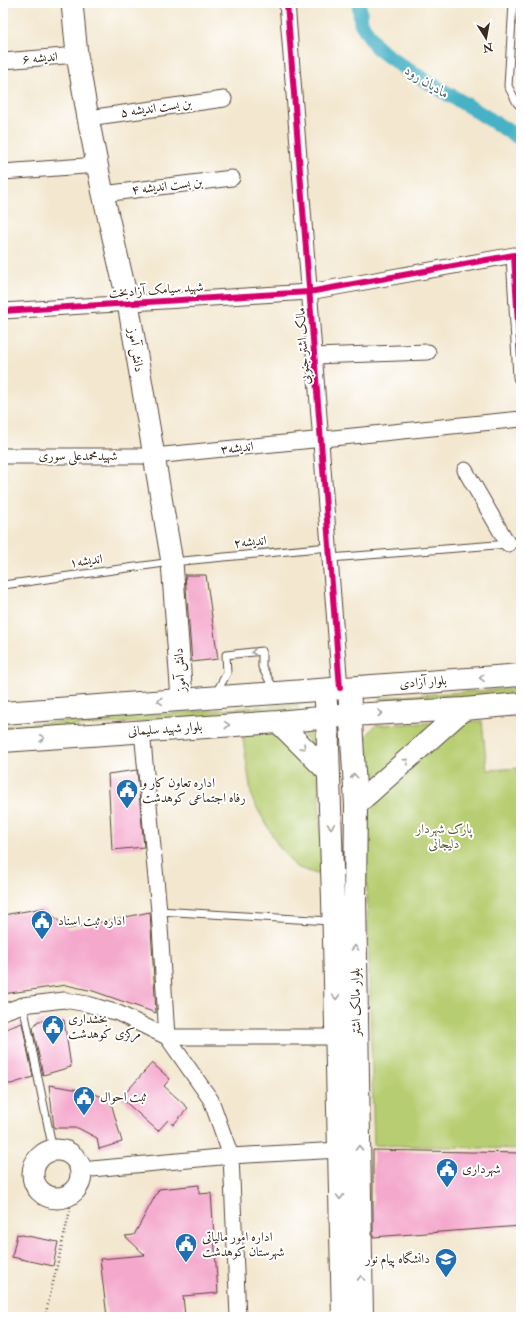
<svg xmlns="http://www.w3.org/2000/svg" width="524" height="1320" font-family="'IM FELL Double Pica',Amiri,serif">
<style>
.green{fill:#b7cd71;stroke:#797c48}
.lines{fill:none;stroke-linecap:round;stroke-linejoin:round}
.canal{stroke:#47b1c5;stroke-width:15}
.building{fill:#f4a8cc}
.lane-casing{stroke:#574639;stroke-width:9}
.street-casing{stroke:#574639;stroke-width:17}
.secondary-casing{stroke:#574639;stroke-width:23}
.primary-casing{stroke:#574639;stroke-width:24}
.path{stroke:#574639;stroke-width:2.5;stroke-dasharray:1 3;stroke-linecap:butt}
.lane{stroke:#fff;stroke-width:7}
.street{stroke:#fff;stroke-width:15}
.secondary{stroke:#fff;stroke-width:21}
.primary{stroke:#fff;stroke-width:22}
.cycleway-casing{stroke:#fff;stroke-width:8}
.cycleway{stroke:#d6006c;stroke-width:6}
.oneway{stroke:#a79f9a}
.labels{text-anchor:middle;dominant-baseline:central;stroke-width:4;stroke-linejoin:round;paint-order:stroke}
.street-label{font-size:13px;fill:#3b2a1e;stroke:#fff}
.poi-label{font-size:13px;fill:#3b2a1e;stroke:#fff;text-anchor:start}
.park-label{font-size:13px;fill:#605b37;stroke:#fff}
.water-label{font-size:14px;font-style:italic;fill:#406061;stroke:#fff}
</style>
<rect width="100%" height="100%" fill="#fff"/>
<filter id="ink" filterUnits="userSpaceOnUse"><feTurbulence type="fractalNoise" baseFrequency=".025" numOctaves="2"/><feDisplacementMap in="SourceGraphic" scale="8" xChannelSelector="R" yChannelSelector="G"/><feConvolveMatrix kernelMatrix="1 2 1 2 8 2 1 2 1" color-interpolation-filters="sRGB"/></filter>
<filter id="wash" filterUnits="userSpaceOnUse"><feTurbulence type="fractalNoise" baseFrequency=".012" numOctaves="4" result="noise"/><feDisplacementMap in="SourceGraphic" scale="16" xChannelSelector="R" yChannelSelector="G"/><feGaussianBlur stdDeviation="0.9" result="paint"/><feColorMatrix in="noise" values="0 0 0 0 0 0 0 0 0 0 0 0 0 0 0 0 0 1.4 0 .05"/><feComposite in="paint" operator="in"/></filter>
<g filter="url(#wash)">
<rect width="100%" height="100%" fill="#f3e7cf"/>
<!-- green -->
<path class="green" d="M521,688V693L380,703V698Z
M298,704V711L3,731V726Z
M482,721L487,770L521,768V1149L374,1145L363,759C364,742 363,738 376,725Z
M320,729L321,755L299,730Z
M270,732L318,774L323,876L296,867L279,847L252,799L242,733Z"/>
<g class="lines">
<!-- canal -->
<path class="canal" d="M359,3L361,23L377,48L406,69L470,107L521,139"/>
</g>
<g id="blocks">
<!-- building -->
<path class="building" d="M185,575H206L218,659L192,662Z
M137,770L144,847L112,850L108,774Z
M44,908L68,929L150,912L156,1013L93,991L66,985L3,994V915Z
M64,1020L71,1067L43,1075L33,1028L38,1021Z
M22,1023L33,1077L11,1084H3V1030Z
M152,1063L170,1079L164,1086L188,1108L173,1125L168,1120L158,1131L121,1098Z
M49,1085L86,1091L103,1097L112,1106L122,1142L99,1149L97,1138L78,1128H54Z
M373,1150L521,1153V1226L373,1237Z
M199,1185V1194L211,1193L218,1293L183,1296L185,1317H107L100,1259L145,1255L125,1236L134,1235L159,1189Z
M17,1234L58,1242L53,1266L12,1257Z"/>
</g>
</g>
<g filter="url(#ink)">
<use href="#blocks" fill-opacity="0" stroke="#574639" stroke-width="1"/>
<g class="lines">
<!-- lane casing -->
<g class="lane-casing">
<path id="lane" d="M513,3L508,86L517,103L521,107
M330,558L521,543
M3,585L172,562L329,547
M216,693L227,673L226,655L262,651V667L274,689
M159,911L330,921
M23,1005L53,1150"/>
</g>
<!-- street casing -->
<g class="street-casing">
<path id="street" d="M287,3L340,688
M3,61L77,55
M88,118L224,99
M3,172L98,165
M103,194L232,178
M3,311L309,292L514,255L521,377
M314,356L428,352
M3,456H154L521,419
M465,470L508,544
M142,731L159,911L167,1037H337
M3,1012L23,1005L64,1000L87,1004L118,1013L167,1037L211,1100L231,1156L238,1317
M81,1170L231,1156L340,1150"/>
</g>
<!-- secondary casing -->
<g class="secondary-casing">
<path id="secondary" d="M72,3L77,55L88,118L103,194L128,303L172,562L182,699
M278,722L329,773
M356,805L464,709
M33 1174a24 24 0 1 1 48 0a24 24 0 1 1-48 0Z"/>
</g>
<!-- primary casing -->
<g class="primary-casing">
<path id="primary" d="M349,688L356,805L355,899L362,1317
M325,690L327,717L333,899L343,1317
M3,713L521,675
M3,741L278,722L350,715L464,709L521,704"/>
</g>
<!-- path -->
<path class="path" d="M45,1317L70,1210L69,1194"/>
<!-- lane -->
<use href="#lane" class="lane"/>
<!-- street -->
<use href="#street" class="street"/>
<!-- secondary -->
<use href="#secondary" class="secondary"/>
<!-- primary -->
<use href="#primary" class="primary"/>
<!-- cycleway casing -->
<g class="cycleway-casing">
<path id="cycleway" d="M287,3L340,688
M3,311L309,292L514,255L521,377"/>
</g>
<!-- cycleway -->
<use href="#cycleway" class="cycleway"/>
</g>
<!-- one-way arrows -->
<defs><path id="oneway-chevron" d="M-2-3.5L2.5 0L-2 3.5" fill="none" stroke-width="1.6" stroke-linecap="round" stroke-linejoin="round"/></defs>
<g class="oneway">
<use href="#oneway-chevron" transform="translate(254 652) rotate(175)"/>
<use href="#oneway-chevron" transform="translate(482 678) rotate(176)"/>
<use href="#oneway-chevron" transform="translate(160 701) rotate(176)"/>
<use href="#oneway-chevron" transform="translate(380 713) rotate(-3)"/>
<use href="#oneway-chevron" transform="translate(227 725) rotate(-4)"/>
<use href="#oneway-chevron" transform="translate(42 738) rotate(-4)"/>
<use href="#oneway-chevron" transform="translate(303 747) rotate(45)"/>
<use href="#oneway-chevron" transform="translate(406 761) rotate(-42)"/>
<use href="#oneway-chevron" transform="translate(354 776) rotate(-94)"/>
<use href="#oneway-chevron" transform="translate(331 826) rotate(88)"/>
<use href="#oneway-chevron" transform="translate(355 948) rotate(-91)"/>
<use href="#oneway-chevron" transform="translate(336 997) rotate(89)"/>
<use href="#oneway-chevron" transform="translate(359 1148) rotate(-91)"/>
<use href="#oneway-chevron" transform="translate(340 1197) rotate(89)"/>
<use href="#oneway-chevron" transform="translate(361 1278) rotate(-91)"/>
</g>
</g>
<!-- icons -->
<defs>
<g id="civic-pin" transform="scale(1.15)"><path d="M0 17L-7.5 6A9.5 9.5 0 1 1 7.5 6Z" fill="#1f6fb2" stroke="#fff"/><path d="M-.6-6.5H3V-4.5H.6V-3L4-1V1h2V6H-6V1h2V-1L-.6-3ZM-1.2 2.5V6h2.4V2.5Z" fill="#fff"/></g>
<g id="university-pin" transform="scale(1.15)"><path d="M0 17L-7.5 6A9.5 9.5 0 1 1 7.5 6Z" fill="#1f6fb2" stroke="#fff"/><path d="M0-5L7-2L0 1L-7-2ZM-4 1L0 2.5L4 1V4Q0 6-4 4Z" fill="#fff"/></g>
</defs>
<g fill-rule="evenodd">
<use href="#civic-pin" x="127" y="790"/>
<use href="#civic-pin" x="42" y="921"/>
<use href="#civic-pin" x="53" y="1026"/>
<use href="#civic-pin" x="84" y="1097"/>
<use href="#civic-pin" x="447" y="1169"/>
<use href="#civic-pin" x="186" y="1244"/>
<use href="#university-pin" x="446" y="1259"/>
</g>
<g class="labels">
<!-- street labels -->
<g class="street-label">
<text transform="translate(40 58) rotate(-5)">اندیشه ۶</text>
<text transform="translate(156 108) rotate(-8)">بن بست اندیشه ۵</text>
<text transform="translate(167 186) rotate(-7)">بن بست اندیشه ۴</text>
<text transform="translate(156 290) rotate(-4)">شهید سیامک آزادبخت</text>
<text transform="translate(303 346) rotate(-94)">مالک اشتر جنوبی</text>
<text transform="translate(136 350) rotate(81)">دانش آموز</text>
<text transform="translate(237 448) rotate(-6)">اندیشه۳</text>
<text x="78" y="456">شهیدمحمدعلی سوری</text>
<text transform="translate(250 542) rotate(-5)">اندیشه۲</text>
<text transform="translate(86 561) rotate(-8)">اندیشه۱</text>
<text transform="translate(180 670) rotate(-94)">دانش آموز</text>
<text transform="translate(423 682) rotate(-4)">بلوار آزادی</text>
<text transform="translate(165 729) rotate(-4)">بلوار شهید سلیمانی</text>
<text transform="translate(356 1002) rotate(-91)">بلوار مالک اشتر</text>
</g>
<!-- poi labels -->
<g class="poi-label">
<text x="142" y="783">اداره تعاون کار و<tspan x="142" dy="15">رفاه اجتماعی کوهدشت</tspan></text>
<text x="58" y="921">اداره ثبت اسناد</text>
<text x="68" y="1019">بخشداری<tspan x="68" dy="15">مرکزی کوهدشت</tspan></text>
<text x="100" y="1097">ثبت احوال</text>
<text x="462" y="1169">شهرداری</text>
<text x="202" y="1237">اداره امور مالیاتی<tspan x="202" dy="15">شهرستان کوهدشت</tspan></text>
<text x="430" y="1259" text-anchor="end">دانشگاه پیام نور</text>
</g>
<!-- park labels -->
<g class="park-label">
<text x="444" y="829">پارک شهردار<tspan x="444" dy="15">دلیجانی</tspan></text>
</g>
<!-- water labels -->
<g class="water-label">
<text transform="translate(427 82) rotate(32)">مادیان رود</text>
</g>
</g>
<!-- margin -->
<rect width="524" height="1320" fill="none" stroke="#fff" stroke-width="16"/>
<!-- north arrow -->
<g transform="translate(486 38) rotate(169)" stroke="#ffffff" stroke-width="3" paint-order="stroke">
<path d="M0-3L7 15L0 10L-7 15Z" fill="#3b2a1e"/>
<text y="-6" font-size="11" font-weight="bold" text-anchor="middle" fill="#3b2a1e">N</text>
</g>
</svg>
